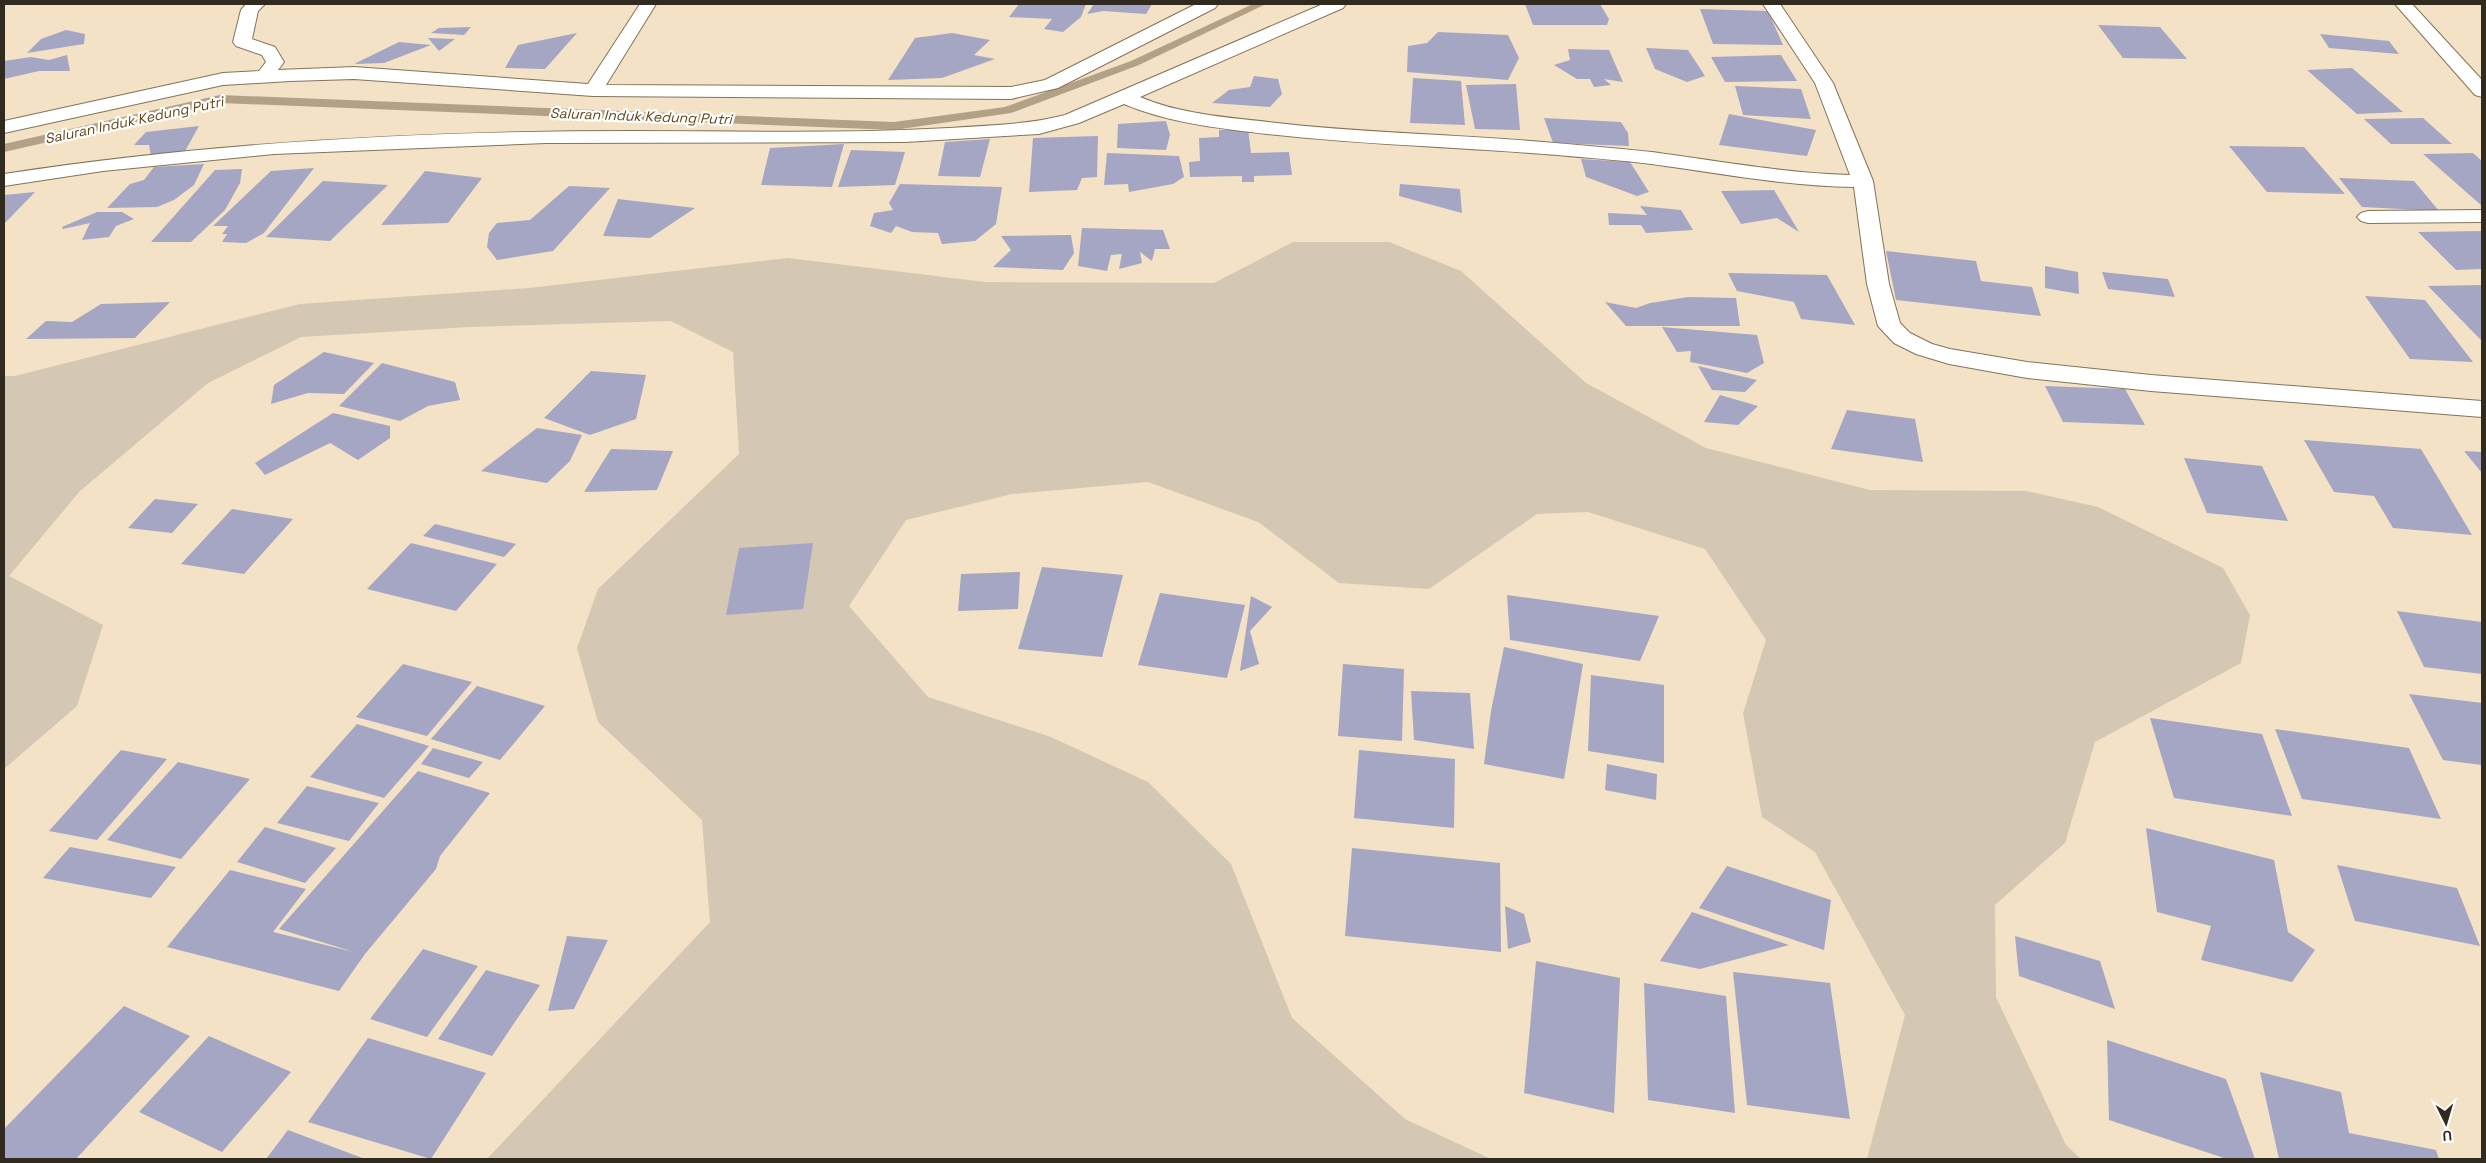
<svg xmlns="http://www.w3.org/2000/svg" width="2486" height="1163" font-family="'Space Grotesk',sans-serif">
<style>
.green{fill:#d4c7b4}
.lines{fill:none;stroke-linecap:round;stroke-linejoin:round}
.stream{fill:#b3a186;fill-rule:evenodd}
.building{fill:#a4a6c4}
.minor-casing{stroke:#83735a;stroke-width:2}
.minor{fill:#fff;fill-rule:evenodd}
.labels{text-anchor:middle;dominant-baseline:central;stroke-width:4.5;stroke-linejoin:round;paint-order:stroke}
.far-water-label{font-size:14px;font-style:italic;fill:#624616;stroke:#fff}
</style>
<rect width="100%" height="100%" fill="#f4e2c6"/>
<!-- green -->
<path class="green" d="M1293,242H1389L1461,271L1586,383L1706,448L1870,490L2026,491L2098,507L2223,568L2250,615L2241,663L2095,742L2065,843L1995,905L1996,997L2066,1145L2081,1159H1867L1905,1015L1815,852L1762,817L1743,713L1766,640L1705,549L1588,512L1537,514L1429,589L1339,583L1258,522L1148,482L1012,494L906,520L849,606L928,697L1051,737L1148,782L1231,864L1292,1018L1405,1119L1491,1159H487L710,922L702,820L598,722L577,648L598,589L739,454L733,352L671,321L470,327L301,337L208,383L80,491L9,576L103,625L77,706L4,769V376H15L300,304L529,288L788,258L985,282L1214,283Z"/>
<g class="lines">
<!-- stream -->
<path class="stream" d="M1253,4H1266L1139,65L1011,113L894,130L220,103L4,152V144L220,95L894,122L1005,107L1131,61Z"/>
</g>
<!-- building -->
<path class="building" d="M1019,4H1086L1081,17L1063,32L1044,29L1052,19L1009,17Z
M1094,4H1152L1146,14L1103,11L1087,14Z
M1525,4H1600L1609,19L1607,25H1533Z
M1700,9L1768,11L1783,45L1713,44Z
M2098,25L2160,27L2187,59L2123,58Z
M471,27L464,35L431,33L439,28Z
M66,30L85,34L84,44L27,53L41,39Z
M1438,32L1508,35L1519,58L1508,80L1407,72L1408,46L1427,43Z
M577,33L545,69L505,68L518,45Z
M952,33L990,40L974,55L995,59L942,78L888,80L915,38Z
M2320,34L2389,41L2399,54L2329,48Z
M428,38L455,39L439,51Z
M399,42L431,45L384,63L354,64Z
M1646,48L1688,50L1705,76L1687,82L1655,69Z
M1568,49L1609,50L1623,82L1604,79L1611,85L1594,87L1590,79H1577L1554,65L1570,60Z
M67,55L70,71H39L4,79V61L31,57L49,60Z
M1781,55L1797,81L1725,82L1711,57Z
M2352,68L2403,112L2357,114L2307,70Z
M1254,76L1278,79L1282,94L1270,107L1212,103L1229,90L1250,87Z
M1413,78L1461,81L1465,125L1410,123Z
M1516,84L1520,130L1475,129L1466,85Z
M1735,86L1801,89L1811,119L1743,115Z
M1729,114L1816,130L1807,156L1719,145Z
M1544,118L1621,122L1628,133L1629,146L1553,143Z
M2423,118L2452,144H2391L2364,119Z
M1166,121L1170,135L1166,150L1117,148L1118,124Z
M199,126L184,153L151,156L149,145H134L146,132Z
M1248,129L1251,153L1289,152L1292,175L1254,176V182H1242V176L1190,177L1189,162L1200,161L1199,138L1219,137V130Z
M1098,136L1097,177L1082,178L1077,190L1029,192L1033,138Z
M990,139L980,177L938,176L945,142Z
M844,144L832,187L761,185L770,148Z
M2229,146L2304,147L2345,194L2267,192Z
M851,150L905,152L895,185L838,187Z
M1107,153L1179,156L1184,177L1173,184L1129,192L1128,184L1104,185Z
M2473,153L2482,161V206L2423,154Z
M1581,159L1630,162L1649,192L1637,196L1586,177Z
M204,164L194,185L174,200L157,207L107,208L130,184L144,180L154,167Z
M314,168L264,233L246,243L222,242L227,234H222L228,226H213L271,171Z
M242,169L240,183L225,210L191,242H151L215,170Z
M425,171L482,178L448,223L381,225Z
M2339,178L2414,181L2439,211L2362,207Z
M323,181L388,185L330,241L266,237Z
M900,184L1002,187L996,224L975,241L942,244L938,233L912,232L896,226L891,233L870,226L874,213L893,210L889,203Z
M1400,184L1460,189L1462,213L1399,196Z
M569,186L610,188L553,251L497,260L487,247L489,233L497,223L530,220Z
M1774,190L1799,232L1777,218L1741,224L1721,191Z
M35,192L4,224V195Z
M618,199L695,208L650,238L603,236Z
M1640,206L1681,210L1693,230L1646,233L1641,225H1609L1608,213L1647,215Z
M97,212H122L134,219L116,226L109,237L82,240L90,223L63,229L62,227Z
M1082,228L1163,230L1170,249H1155L1152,261L1140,252L1142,263L1119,269L1122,254L1111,255L1107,271L1078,266Z
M2482,231V269L2456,270L2418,232Z
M1071,235L1074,253L1063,270L993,267L1011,250L1001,236Z
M1886,251L1976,261L1981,281L2032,287L2041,316L1896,300Z
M2045,266L2078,272L2079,294L2045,288Z
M2102,272L2168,279L2175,297L2108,289Z
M1728,273L1827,275L1855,325L1801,319L1794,302L1737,291Z
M2482,285V341L2428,286Z
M2365,296L2425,300L2473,362L2410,359Z
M1688,297L1736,298L1740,326H1626L1605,302L1636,308L1650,303Z
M170,302L135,338L26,339L46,321L72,322L101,304Z
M1662,327L1757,335L1764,363L1747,373L1690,362L1691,351L1677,352Z
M324,352L374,363L344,394L308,393L271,404L274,385Z
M382,363L455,382L460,400L428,406L400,421L339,406Z
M1698,366L1757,380L1745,392L1712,390Z
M591,371L646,375L636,419L590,435L544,418Z
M2045,386L2125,389L2145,425L2063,422Z
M1720,395L1758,406L1738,425L1704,422Z
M1847,410L1915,419L1923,462L1831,449Z
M333,413L390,426V438L358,460L330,443L265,475L255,463Z
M537,428L582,435L570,461L547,483L481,471Z
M2304,440L2421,449L2472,535L2393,528L2374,496L2334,492Z
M611,449L673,451L657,490L584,492Z
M2464,451L2482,452V473Z
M2184,458L2262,466L2288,521L2207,513Z
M155,499L198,504L172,533L128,528Z
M232,509L293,519L244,574L181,564Z
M435,524L516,544L504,557L423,536Z
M411,543L497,564L456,611L367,589Z
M813,543L803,609L726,615L739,548Z
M1042,567L1123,575L1102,657L1018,649Z
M1020,572L1018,609L958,611L961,574Z
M1160,593L1245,605L1227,678L1138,665Z
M1507,595L1659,616L1640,661L1510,640Z
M1251,596L1272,607L1250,631L1259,664L1240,671Z
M2397,611L2482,622V674L2424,667Z
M1504,647L1583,664L1564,779L1484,764L1491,711Z
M403,664L472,682L427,736L356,717Z
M1343,664L1404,669L1402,741L1338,736Z
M1591,675L1664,685V763L1588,751Z
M477,686L545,706L500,760L431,739Z
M1411,691L1470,693L1474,749L1414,740Z
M2409,694L2482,703V765L2443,760Z
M2150,718L2262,734L2292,816L2174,798Z
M357,724L429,746L384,798L310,777Z
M2275,729L2409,748L2441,819L2302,799Z
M433,748L483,762L469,778L421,764Z
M121,750L167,759L97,840L49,831Z
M1359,750L1455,759L1454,828L1354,818Z
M178,762L250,779L181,859L107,840Z
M1607,764L1657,774L1656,800L1605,790Z
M418,771L490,793L440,856L436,869L365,954L339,991L167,947L230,870L306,889L273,932L354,952L279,929Z
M307,786L379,803L349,841L277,823Z
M265,827L336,848L305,883L237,862Z
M2146,828L2274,860L2288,932L2315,950L2292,982L2201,960L2211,926L2157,912Z
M70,847L176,867L151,898L43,878Z
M1352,848L1500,863L1501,952L1345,936Z
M2337,865L2457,888L2480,946L2355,921Z
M1727,866L1831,900L1824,950L1699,908Z
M1505,906L1524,914L1531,942L1508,949Z
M1692,912L1789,945L1700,969L1660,961Z
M567,936L608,940L574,1009L548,1011Z
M2015,936L2100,961L2115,1009L2019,976Z
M423,949L478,966L427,1037L370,1019Z
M1536,961L1620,978L1614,1113L1524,1093Z
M486,970L540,985L492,1056L438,1039Z
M1733,972L1830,983L1850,1119L1747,1105Z
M1644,983L1726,996L1735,1113L1648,1100Z
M124,1006L190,1036L76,1159H4V1129Z
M209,1036L291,1072L222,1152L139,1112Z
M368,1038L486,1073L431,1159L308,1122Z
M2107,1040L2226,1079L2255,1159H2227L2109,1120Z
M2260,1072L2341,1092L2349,1133L2436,1150L2439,1159H2279Z
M288,1130L365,1159H266Z"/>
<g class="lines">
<!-- minor casing -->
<g class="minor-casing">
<path id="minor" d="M246,4H265L258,11L252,39L275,47L284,62L278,70L354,67L588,84L640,4H656L606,85L1011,87L1045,80L1196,4H1218L1215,8L1058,88L1011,99L593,96L354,79L290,81L223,85L4,133V121L223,73L259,71L266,62L262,55L236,46L233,42L241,10Z
M1323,4H1346L1343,8L1140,97C1180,114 1225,117 1268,122C1360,133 1451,134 1543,142C1579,145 1616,148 1652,152C1718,161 1784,173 1850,175L1815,83L1763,4H1780L1833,83L1873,181L1889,284L1900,323L1910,333L1932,344L1950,349L2027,362L2151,375L2482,401V417L2151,391L2027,378L1949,364L1916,354L1894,343L1878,326L1867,284L1854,187C1785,186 1719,173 1651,164C1620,160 1588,158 1557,155C1460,147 1363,145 1267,134C1218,128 1169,123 1124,104L1079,123L1039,134L905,142L546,143L274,154L103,171L4,186V174C213,142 422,131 633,131C738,131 844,134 949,128C988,125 1027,125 1065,115Z
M2395,4H2412L2482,80V97L2475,95Z
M2482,210V222L2368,223L2361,221L2357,217L2361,213L2368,211Z"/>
</g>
<!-- minor -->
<use href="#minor" class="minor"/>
</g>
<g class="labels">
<!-- far-water labels -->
<g class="far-water-label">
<text transform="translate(641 116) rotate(2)">Saluran Induk Kedung Putri</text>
<text transform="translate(134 120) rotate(-12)">Saluran Induk Kedung Putri</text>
</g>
</g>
<!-- border -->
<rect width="2486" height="1163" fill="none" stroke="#312a1f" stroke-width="10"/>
<!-- north arrow -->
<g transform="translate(2446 1123) rotate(175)" stroke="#ffffff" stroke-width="4" paint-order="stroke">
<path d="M0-4L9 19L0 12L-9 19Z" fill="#312a1f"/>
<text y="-8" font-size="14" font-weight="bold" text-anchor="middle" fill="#312a1f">U</text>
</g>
</svg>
